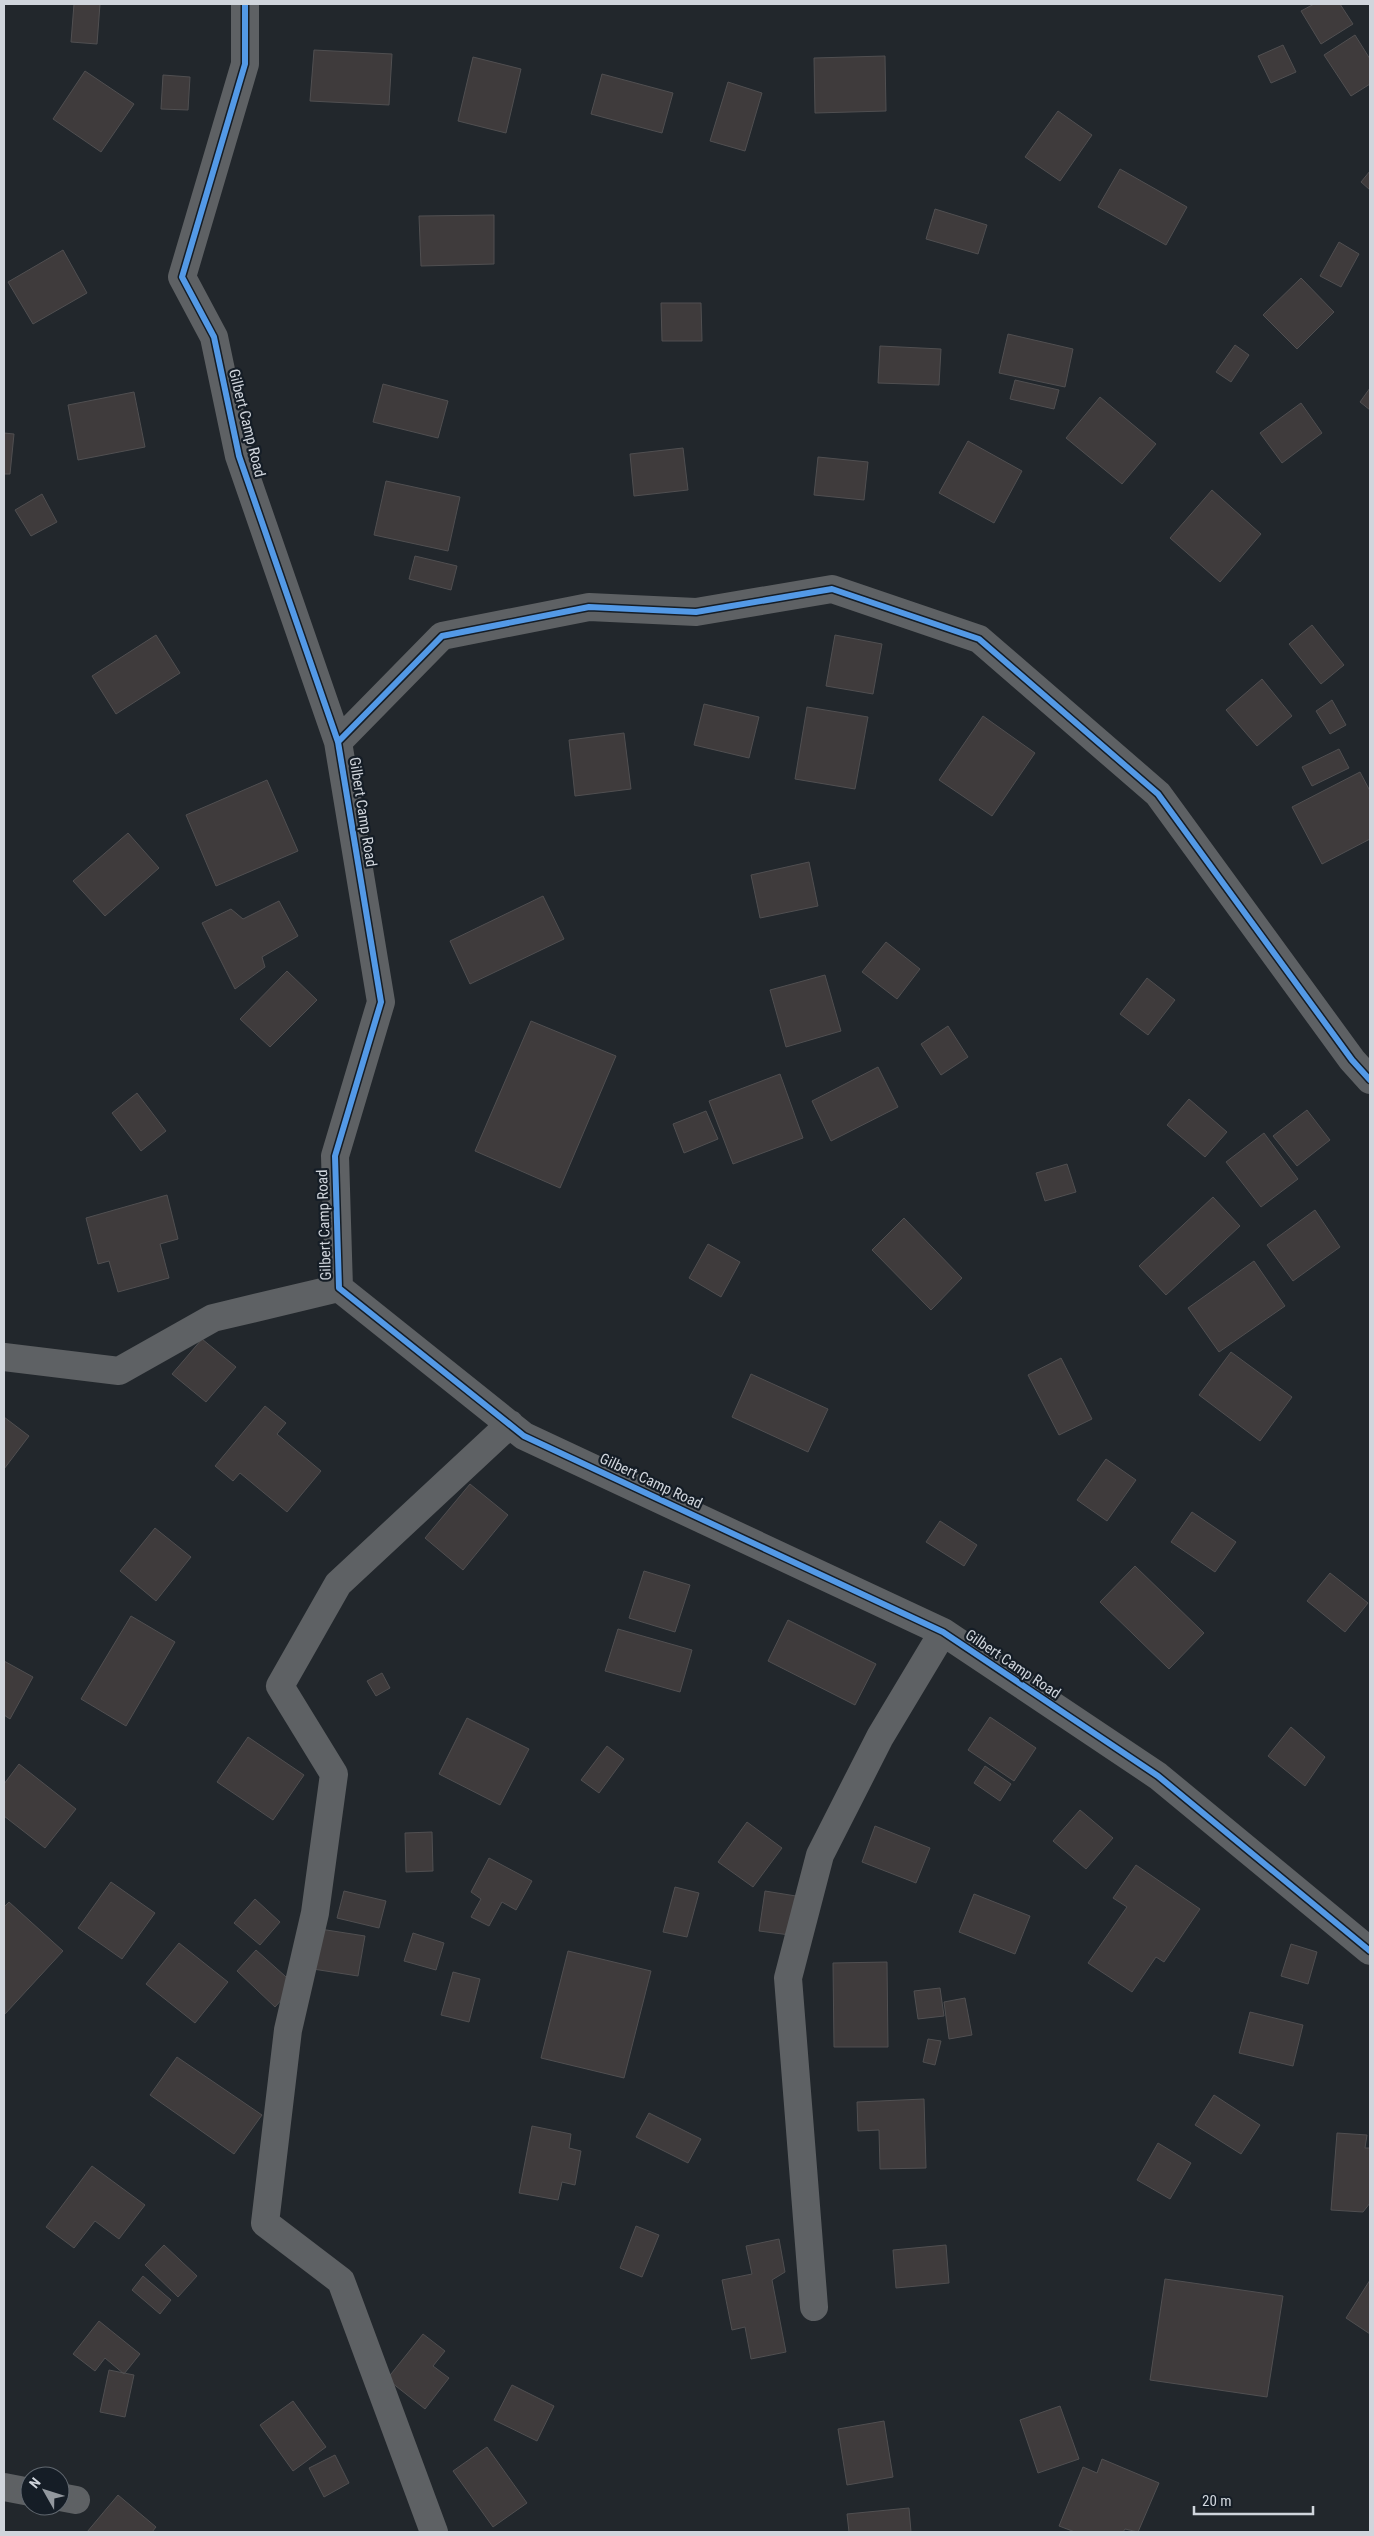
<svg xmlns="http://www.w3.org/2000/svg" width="1374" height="2536" font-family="'Roboto Condensed',sans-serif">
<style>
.building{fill:#3f3b3c;stroke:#504f51}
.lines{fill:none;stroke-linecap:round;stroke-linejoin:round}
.minor{stroke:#5e6164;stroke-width:28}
.cycleway-casing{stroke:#151d26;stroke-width:9}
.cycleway{stroke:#5399e6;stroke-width:6}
.labels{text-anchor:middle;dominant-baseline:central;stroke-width:4.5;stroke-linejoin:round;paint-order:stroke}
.street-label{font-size:15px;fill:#d0d5dc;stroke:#151d26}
</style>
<rect width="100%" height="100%" fill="#22272c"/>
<!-- building -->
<path class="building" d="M74,4H100L97,44L71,42Z
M1314,4H1340L1353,24L1321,44L1301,11Z
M1355,35L1370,59V84L1351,96L1324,55Z
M1283,45L1296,72L1271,83L1258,56Z
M314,50L392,54L389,105L310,101Z
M885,56L886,111L815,113L814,58Z
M473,57L521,69L506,133L458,121Z
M85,71L134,104L101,152L53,119Z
M602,74L673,93L662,133L591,114Z
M163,75L190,77L188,110L161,109Z
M728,82L762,93L745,151L710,141Z
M1058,111L1092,135L1060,181L1025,157Z
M1120,169L1187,207L1166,245L1098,207Z
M1370,171V190L1361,182Z
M935,209L987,225L978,254L926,239Z
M494,215V264L421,266L419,216Z
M1339,242L1359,254L1341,287L1320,276Z
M63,250L87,293L33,324L8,282Z
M1301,278L1334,312L1297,349L1263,315Z
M661,303H701L702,341H662Z
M1008,334L1073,349L1065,387L999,373Z
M1235,345L1249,355L1231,382L1216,372Z
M880,346L941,349L939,385L878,383Z
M1015,380L1059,390L1054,409L1010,399Z
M383,384L448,401L438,438L373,422Z
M1370,388V410L1360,402Z
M134,392L145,447L78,460L68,405Z
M1100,397L1156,444L1122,484L1066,438Z
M1301,403L1322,433L1282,463L1260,433Z
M4,433L14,434L10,474H4Z
M968,441L1022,471L994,523L939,493Z
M683,448L688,490L634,496L630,454Z
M818,457L868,462L864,500L814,495Z
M386,481L460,497L448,551L374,535Z
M1212,490L1261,534L1220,582L1170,538Z
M42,494L57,522L31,536L15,510Z
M415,556L457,566L451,590L409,579Z
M1312,625L1344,665L1321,684L1289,644Z
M156,635L180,673L116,714L92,676Z
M835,635L882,644L873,694L826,686Z
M1262,679L1292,716L1257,746L1226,710Z
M1332,700L1346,725L1330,734L1316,711Z
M704,704L759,717L749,758L694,745Z
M807,707L868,717L855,789L795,779Z
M983,716L1035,753L992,816L939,780Z
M624,733L631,789L575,796L569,740Z
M1339,749L1349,768L1312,786L1302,767Z
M1360,772L1370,791V839L1322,864L1292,807Z
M267,780L298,851L216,886L186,815Z
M128,833L159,868L105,916L73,881Z
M809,862L818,906L760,918L751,875Z
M543,896L564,939L470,984L450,941Z
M279,901L298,936L262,957L265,967L235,989L202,923L231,909L243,919Z
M886,942L920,969L897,999L862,972Z
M287,971L317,1000L270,1047L240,1019Z
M825,975L841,1031L786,1047L770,990Z
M1147,978L1175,1000L1148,1035L1120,1014Z
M531,1021L616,1056L560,1188L475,1151Z
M948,1026L968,1057L941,1075L921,1044Z
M878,1067L898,1107L831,1141L812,1101Z
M780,1074L803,1138L733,1164L709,1101Z
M137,1093L166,1131L141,1151L112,1113Z
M1189,1099L1227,1132L1205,1157L1167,1125Z
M1307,1110L1330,1140L1297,1166L1273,1136Z
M706,1111L718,1139L684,1153L673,1124Z
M1264,1133L1298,1179L1261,1207L1226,1162Z
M1067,1164L1076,1192L1045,1201L1036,1173Z
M167,1195L178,1239L160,1244L169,1278L118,1292L109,1261L98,1264L86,1218Z
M1213,1197L1240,1226L1166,1295L1139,1266Z
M1315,1210L1340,1247L1293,1281L1267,1245Z
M904,1218L962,1278L931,1310L872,1250Z
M708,1244L740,1262L721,1297L689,1278Z
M1254,1261L1285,1306L1219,1352L1188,1308Z
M202,1339L236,1367L206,1402L172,1374Z
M1231,1352L1292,1397L1260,1441L1199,1395Z
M1061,1358L1092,1419L1059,1435L1028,1375Z
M751,1374L828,1409L808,1452L732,1417Z
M265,1406L286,1423L277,1434L321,1471L287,1512L240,1473L233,1481L215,1466Z
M4,1417L29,1436L4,1469Z
M1106,1459L1136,1480L1107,1521L1077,1500Z
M470,1484L508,1515L463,1570L425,1538Z
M1192,1512L1236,1542L1215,1572L1171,1542Z
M940,1521L977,1545L964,1566L926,1542Z
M155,1528L191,1557L156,1601L120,1571Z
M1135,1566L1204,1633L1169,1669L1100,1602Z
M644,1571L690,1585L675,1632L629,1618Z
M1330,1573L1368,1603L1345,1632L1307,1601Z
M131,1616L175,1642L126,1726L81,1699Z
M788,1620L876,1664L855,1705L768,1661Z
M618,1629L692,1650L680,1692L605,1671Z
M4,1661L33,1677L10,1719L4,1715Z
M382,1673L390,1688L376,1696L367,1681Z
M990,1717L1036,1748L1014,1781L968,1750Z
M467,1718L529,1749L500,1805L439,1774Z
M1291,1727L1325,1757L1305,1786L1268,1756Z
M248,1737L304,1775L273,1820L217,1782Z
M607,1746L624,1759L599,1793L581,1780Z
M19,1764L76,1809L45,1848L4,1816V1784Z
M985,1766L1011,1784L1000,1801L974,1783Z
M1080,1810L1113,1838L1086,1869L1053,1841Z
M747,1822L782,1848L753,1887L718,1862Z
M875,1826L930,1848L916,1883L862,1862Z
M432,1832L433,1871L406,1872L405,1833Z
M489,1858L532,1881L516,1910L502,1902L489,1926L471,1917L481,1899L471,1892Z
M1136,1865L1200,1909L1164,1962L1156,1957L1132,1992L1088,1963L1127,1907L1113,1898Z
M111,1882L155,1913L122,1959L78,1928Z
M675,1887L699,1893L687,1937L663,1932Z
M344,1891L386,1901L379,1928L337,1918Z
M765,1891L796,1896L790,1935L759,1931Z
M974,1894L1030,1916L1015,1954L959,1932Z
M255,1899L280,1922L260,1945L234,1923Z
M9,1902L63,1951L5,2014L4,1907Z
M320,1929L365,1936L358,1976L313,1969Z
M413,1933L444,1943L436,1970L404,1961Z
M179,1943L228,1982L195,2023L146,1984Z
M1291,1944L1317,1952L1308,1984L1281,1976Z
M256,1950L295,1985L275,2007L237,1971Z
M568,1951L651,1971L624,2078L541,2058Z
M887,1962L888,2047H834L833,1963Z
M453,1972L480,1979L469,2022L441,2015Z
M940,1988L944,2016L918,2019L914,1991Z
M965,1998L972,2035L949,2039L944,2002Z
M1250,2012L1303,2025L1293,2066L1239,2053Z
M928,2039L941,2041L935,2065L923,2062Z
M177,2057L262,2115L234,2154L150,2095Z
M1214,2095L1260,2125L1241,2154L1195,2125Z
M924,2099L926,2168L880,2169L879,2130L858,2131L857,2102Z
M649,2113L701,2139L688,2163L636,2137Z
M532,2126L571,2134L569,2148L581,2151L575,2185L562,2182L558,2200L519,2193Z
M1337,2133L1367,2135L1365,2148H1370V2203L1363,2212L1331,2210Z
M1158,2143L1191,2163L1170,2199L1137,2180Z
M92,2166L145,2205L119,2239L95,2221L74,2248L46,2227Z
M636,2226L659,2235L642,2277L620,2268Z
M779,2239L785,2272L772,2280L786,2352L751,2359L745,2327L732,2330L722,2280L752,2274L746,2246Z
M164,2245L197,2276L178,2297L145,2265Z
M946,2245L949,2283L896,2288L893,2250Z
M143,2276L171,2300L160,2314L132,2290Z
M1165,2279L1283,2296L1267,2397L1150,2380Z
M1370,2280V2334L1346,2318Z
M99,2321L140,2354L124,2374L105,2358L95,2371L73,2354Z
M423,2334L445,2351L433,2366L449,2378L425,2409L387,2379Z
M109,2370L134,2375L125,2417L100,2412Z
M512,2385L554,2406L537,2441L494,2420Z
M293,2401L326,2447L293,2471L260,2425Z
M1060,2406L1079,2459L1038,2473L1020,2420Z
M884,2421L893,2477L847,2485L838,2429Z
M487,2447L527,2503L493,2527L453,2471Z
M335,2455L349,2483L324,2497L309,2468Z
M1102,2459L1159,2483L1138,2532L1125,2529L1123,2532H1075L1059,2526L1083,2467L1097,2473Z
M118,2495L156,2527L152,2532H87Z
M909,2508L911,2532H849L847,2514Z"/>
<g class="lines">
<!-- minor -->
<path class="minor" d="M245,4V64L182,277L214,337L239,456L338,742L381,1002L335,1156L339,1288L524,1436L943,1632L1158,1776L1370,1951
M338,742L442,636L589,607L696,612L832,589L979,639L1158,794L1352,1060L1370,1080
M4,1357L119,1371L213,1318L339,1288
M814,2307L788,1978L820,1855L880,1737L943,1632
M4,2487L30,2492
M60,2497L76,2500
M434,2532L341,2281L265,2223L288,2030L315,1913L334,1774L280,1686L338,1584L510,1424"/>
<!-- cycleway casing -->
<g class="cycleway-casing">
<path id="cycleway" d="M245,4V64L182,277L214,337L239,456L338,742L381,1002L335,1156L339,1288L524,1436L943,1632L1158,1776L1370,1951
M338,742L442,636L589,607L696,612L832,589L979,639L1158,794L1352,1060L1370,1080"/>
</g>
<!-- cycleway -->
<use href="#cycleway" class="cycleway"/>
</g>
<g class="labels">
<!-- street labels -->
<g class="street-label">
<text transform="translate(247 423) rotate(76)">Gilbert Camp Road</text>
<text transform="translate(363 812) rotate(81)">Gilbert Camp Road</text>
<text transform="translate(324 1225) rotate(-92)">Gilbert Camp Road</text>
<text transform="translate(651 1481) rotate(25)">Gilbert Camp Road</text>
<text transform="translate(1013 1664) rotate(34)">Gilbert Camp Road</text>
</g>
</g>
<!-- border -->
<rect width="1374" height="2536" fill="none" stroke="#d0d5dc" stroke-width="10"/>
<!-- north arrow -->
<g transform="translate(45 2491) rotate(309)"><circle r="24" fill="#151d26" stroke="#60676f"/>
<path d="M0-4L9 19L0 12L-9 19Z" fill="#93989e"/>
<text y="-8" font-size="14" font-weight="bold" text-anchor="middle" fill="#d0d5dc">N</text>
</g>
<!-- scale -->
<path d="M1194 2506v8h119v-8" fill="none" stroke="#d0d5dc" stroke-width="2.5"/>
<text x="1202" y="2506" font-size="15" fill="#d0d5dc" stroke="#151d26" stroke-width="4" paint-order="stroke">20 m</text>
</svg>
